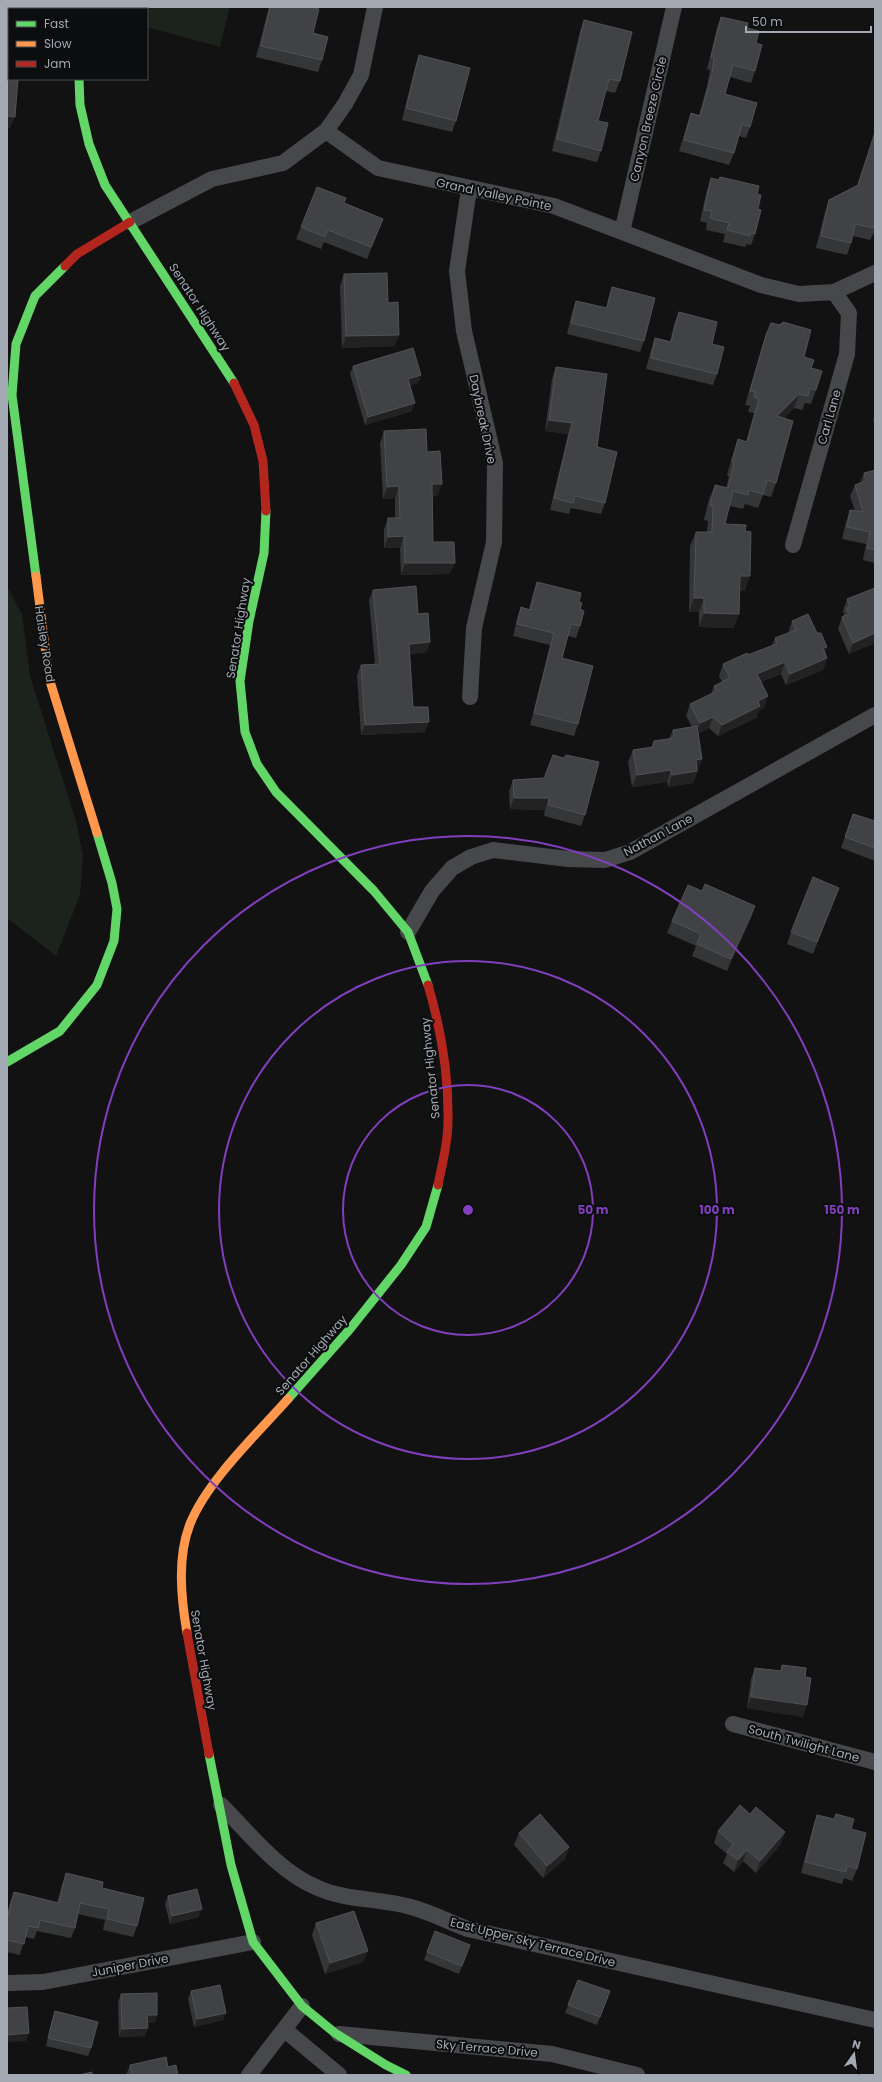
<svg xmlns="http://www.w3.org/2000/svg" width="882" height="2082" font-family="Poppins,sans-serif">
<style>
.green{fill:#1c221c}
.lines{fill:none;stroke-linecap:round;stroke-linejoin:round}
.street{stroke:#47484b;stroke-width:16}
.fast{stroke:#63d668;stroke-width:9}
.slow{stroke:#ff974d;stroke-width:9}
.jam{stroke:#b3261e;stroke-width:9}
.wall{fill:#343637}
.shaded-wall{fill:#222223}
.building{fill:#404245;stroke:#505256}
.ring{fill:none;stroke:#813fbd;stroke-width:2}
.labels{text-anchor:middle;dominant-baseline:central;stroke-width:4;stroke-linejoin:round;paint-order:stroke}
.street-label{font-size:12px;fill:#a3aab3;stroke:#0c0d0e}
.centre{fill:#813fbd;stroke:#0c0d0e;stroke-width:2}
.ring-label{font-size:12px;text-anchor:middle;font-weight:bold;fill:#813fbd;stroke:#0c0d0e;stroke-width:4;stroke-linejoin:round;paint-order:stroke}
</style>
<rect width="100%" height="100%" fill="#121212"/>
<!-- green -->
<path class="green" d="M97,7H230L220,47L147,27V9H96Z
M7,586L22,614L30,676L76,821L83,855L80,895L56,956L7,918Z"/>
<g class="lines">
<!-- street -->
<path class="street" d="M326,131L345,104L361,75L375,7
M469,189L457,271L464,331L495,463L494,542L474,628L470,697
M130,222L212,179L283,163L326,131L378,168L554,206L761,285L799,294L834,292L875,273
M622,232L674,7
M793,545L847,354L849,313L834,292
M408,932L432,891L452,868L471,857L493,850L568,859L605,860L630,852L875,715
M733,1724L875,1762
M221,1805C250,1834 279,1872 318,1888C347,1901 380,1898 411,1907C430,1912 449,1922 468,1929L875,2020
M7,1983L43,1982L253,1942
M285,2030L339,2075
M339,2034L552,2054L637,2075
M249,2075L302,2006"/>
<!-- fast -->
<path class="fast" d="M79,79L80,105L89,144L105,185L234,383
M266,511L264,553L249,621L240,681L245,732L257,764L276,792L374,891L408,932L428,985
M36,576L12,395L16,344L35,296L65,266
M7,1062L60,1031L97,985L114,941L117,909L112,883L97,833
M288,1399L350,1329L401,1265L426,1227L438,1185
M209,1754L231,1865L253,1942L302,2006L335,2033L386,2065L406,2075"/>
<!-- slow -->
<path class="slow" d="M86,7V9
M36,576L49,678L97,833
M187,1633C181,1598 177,1557 190,1524C207,1481 257,1434 288,1399"/>
<!-- jam -->
<path class="jam" d="M65,266L77,254L130,222
M234,383L254,425L263,461L266,511
M428,985C441,1029 449,1076 448,1122C448,1143 442,1165 438,1185
M187,1633L209,1754"/>
</g>
<!-- wall -->
<path class="wall" d="M269,7H311L313,33L322,60L318,72L256,57Z
M721,17L747,28L756,43L755,71L751,83L730,77L725,94L750,127L746,138L739,136L734,153L729,165L679,151L687,125L691,113L699,115L707,86L710,70L707,69L717,28Z
M584,20L620,81L615,93L606,91L598,121L601,151L597,162L552,151L580,31Z
M419,55L456,121L452,132L402,120L415,67Z
M875,132V235L873,234L870,240L853,236L851,243L847,255L816,248L825,212L829,200L857,186Z
M720,177L757,194L758,209L755,234L751,245L747,244L745,247L723,242L725,234L706,230L707,223L700,221L707,190L711,178L719,180Z
M345,203L383,219L367,259L324,242L321,249L296,239L301,227Z
M344,274L388,303L399,335L394,346L342,348L340,286Z
M612,287L644,341L640,352L567,334L572,313L576,301L606,308L608,299Z
M679,312L712,344L717,374L713,385L646,369L651,350L655,338L670,342L674,324Z
M766,335L804,357L811,368L816,390L811,404L805,403L802,410L794,408L784,418L776,483L771,497L763,495L758,508L745,504L743,509L730,506L725,524L745,591L739,590V614L733,628L699,627V612H689L690,546L696,532H707L708,521L704,520L709,499L715,485L726,488L729,477L727,475L733,454L738,439L746,442L754,413L748,412L750,406L745,405L761,350Z
M353,366L421,375L418,383L410,385L412,411L365,425L350,374Z
M556,367L597,447L605,503L601,514L571,508L569,514L550,510L568,434L545,431L552,379Z
M875,415V422L873,421Z
M384,431L427,452L438,495L433,496V542L450,574L401,575L400,548H384V530L388,518H395V498L383,499L380,443Z
M875,470V563L863,560L866,544L842,539L846,522L850,510L855,511L850,496L855,485L860,483L864,473Z
M537,582L579,602L580,609V626L576,638L568,636L562,658L578,724L574,736L530,725L550,645L513,636L517,619L521,607L529,609L533,594Z
M875,588V643L849,654L838,629L842,617L843,616L844,614L843,611L847,599Z
M373,590L418,614L427,652L410,654L413,707L425,732L361,735L357,675L361,665L375,664L369,600Z
M792,621L817,633L827,647L825,652L827,658L823,670L786,685L781,674L761,682L764,708L759,710L756,718L718,736L709,728L698,734L702,759L693,783L668,787L667,782L632,787L628,762L633,750L651,747L654,741L669,739L673,730L692,727L686,716L690,704L711,694L714,686L722,682L719,676L723,664L772,645L775,638L788,633Z
M513,780L585,815L581,826L544,816L545,810L510,809L509,791Z
M853,814L875,821V861L841,848Z
M839,888L813,954L787,944L791,932Z
M702,891L755,906L751,918L727,971L692,956L696,946L667,933L672,921Z
M782,1665L805,1677L803,1717L747,1708L751,1679L755,1668L780,1671Z
M836,1814L851,1829L857,1869L852,1881L844,1878L842,1884L801,1873L813,1827L817,1815L834,1819Z
M718,1831L781,1844L756,1873L743,1861L734,1872L723,1863L727,1854L714,1843Z
M519,1833L569,1847L565,1859L543,1878L514,1845Z
M66,1873L102,1888L137,1926L133,1937L103,1930L105,1920L78,1914L75,1928L71,1938L37,1931L34,1939L25,1937L20,1955L7,1952V1914L10,1903L14,1892L57,1903L62,1884Z
M168,1896L199,1917L170,1924L165,1904Z
M316,1923L368,1951L363,1962L325,1974L312,1935Z
M470,1945L459,1974L424,1960L427,1952Z
M578,1980L610,1991L597,2025L565,2013Z
M191,1991L223,2020L194,2027L188,1999Z
M121,1994L157,2015L155,2022L147,2023L145,2036L119,2037L118,2002Z
M55,2011L91,2048L88,2056L46,2046L52,2019Z
M130,2065L168,2067L178,2075H126Z"/>
<!-- shaded-wall -->
<path class="shaded-wall" d="M7,116L15,117L10,128H7Z
M399,335L394,346L342,348L346,336Z
M421,375L418,383L405,387L408,379Z
M799,394L794,408L772,430L777,416Z
M415,403L412,411L365,425L368,417Z
M549,420L572,423L568,434L545,431Z
M432,484H442L438,495L428,496Z
M399,486L395,498L383,499L387,487Z
M404,536L400,548H384L388,537Z
M405,563H455L450,574L401,575Z
M740,576H750L745,591L734,590Z
M694,598H704L699,612H689Z
M704,613L739,614L733,628L699,627Z
M875,633V643L849,654L853,643Z
M430,642L427,652L406,654L409,644Z
M827,647L823,658V648Z
M827,658L823,670L786,685L790,674Z
M785,662L781,674L752,685L757,674Z
M768,696L764,708L759,710L756,718L718,736L722,725L758,701Z
M713,717L709,728L696,735L700,723Z
M429,722L425,732L361,735L365,725Z
M702,759L698,770L691,771L696,760Z
M671,770L667,782L632,787L637,775Z
M697,771L693,783L668,787L672,775Z
M514,798H549L545,810L510,809Z
M755,906L751,918L727,971L731,959Z
M751,1697L807,1705L803,1717L747,1708Z
M785,1832L781,1844L756,1873L760,1861Z
M569,1847L565,1859L543,1878L547,1866Z
M747,1850L743,1861L734,1872L738,1860Z
M202,1909L199,1917L170,1924L172,1916Z
M368,1951L363,1962L325,1974L330,1963Z
M226,2013L223,2020L194,2027L197,2019Z
M147,2015H157L155,2022L144,2023Z
M148,2028L145,2036L119,2037L122,2029Z
M29,2033L26,2041L7,2042V2035Z"/>
<!-- building -->
<path class="building" d="M270,7H311L319,9L313,33L328,37L322,60L261,46Z
M721,17L748,23L747,28L759,31L756,43L762,45L755,71L733,65L725,94L757,103L750,127L742,124L734,153L684,140L691,113L700,116L712,74L714,58L711,57Z
M584,20L632,32L620,81L609,79L598,121L608,123L601,151L557,139Z
M419,55L470,68L456,121L406,108Z
M7,65L9,66V79H18L15,117L7,116Z
M875,132V228L855,224L851,243L821,236L829,200L858,185Z
M720,177L759,186L757,194L761,195L758,209L761,210L755,234L750,233V236L727,230L729,223L710,218L712,211L704,210L711,178L719,180Z
M317,187L346,198L344,203L383,219L371,247L328,230L325,237L301,227Z
M387,273L388,303L398,302L399,335L346,336L344,274Z
M612,287L655,298L644,341L571,323L576,301L607,308Z
M679,312L717,322L712,344L724,347L717,374L651,358L655,338L671,342Z
M783,322L811,330L804,357L814,360L811,368L822,371L816,390L810,388L808,396L799,394L777,416L793,421L776,483L767,480L763,494L749,490L748,495L733,491L725,524L746,525L745,531L751,532L750,576H740L739,614L704,613V598H694L696,532H712L713,506H710L715,485L728,488L734,463L732,461L738,439L747,442L759,399L754,397L755,392L750,391L766,335L771,323L780,325Z
M413,348L421,375L408,379L415,403L368,417L353,366Z
M556,367L607,374L597,447L617,452L605,503L575,496L573,503L554,498L572,423L549,420Z
M426,429L427,452L440,451L442,484H432L433,542H454L455,563H405L404,536L388,537V518H400L399,486L387,487L384,431Z
M875,470V550L867,548L870,532L847,527L850,510L863,512L855,485L866,481L864,473Z
M537,582L581,593L579,602L582,603L580,609L584,611L580,626L571,624L562,658L593,666L578,724L534,713L554,633L517,624L521,607L530,610Z
M416,586L418,614L428,613L430,642L409,644L413,707H428L429,722L365,725L361,665L380,664L373,590Z
M875,588V633L853,643L842,617L849,614L846,608L850,607L847,599Z
M808,614L817,633H821L827,647L823,648L827,658L790,674L785,662L757,674L768,696L758,701L760,706L722,725L713,717L700,723L690,704L717,691L714,686L730,678L723,664L747,653L748,655L777,644L775,638L796,630L792,621Z
M697,726L702,759L696,760L697,771L672,775L671,770L637,775L633,750L653,747L654,741L674,738L673,730Z
M553,755L564,758L566,755L599,762L585,815L548,805L549,798H514L513,780L544,778Z
M853,814L875,821V848L845,837Z
M813,877L839,888L817,942L791,932Z
M705,884L755,906L731,959L697,944L701,934L672,921L688,885L702,891Z
M782,1665L806,1668L805,1677L811,1678L807,1705L751,1697L755,1668L781,1671Z
M740,1805L750,1814L756,1807L785,1832L760,1861L747,1850L738,1860L727,1852L733,1844L718,1831Z
M540,1814L569,1847L547,1866L519,1833Z
M836,1814L854,1819L851,1829L866,1833L857,1869L847,1866L846,1872L805,1862L817,1815L834,1819Z
M66,1873L103,1882L102,1888L144,1898L137,1926L107,1919L109,1909L80,1903L75,1928L40,1920L38,1928L28,1926L24,1944L7,1940V1919L14,1892L59,1903Z
M197,1889L202,1909L172,1916L168,1896Z
M354,1911L368,1951L330,1963L316,1923Z
M435,1931L470,1945L462,1966L427,1952Z
M578,1980L610,1991L600,2017L568,2005Z
M220,1985L226,2013L197,2019L191,1991Z
M157,1993V2015H147L148,2028L122,2029L121,1994Z
M27,2007L29,2033L7,2035V2008Z
M55,2011L98,2022L91,2048L48,2038Z
M166,2057L168,2067L176,2065L178,2075H132L130,2065Z
M92,2072V2075H79Z"/>
<!-- distance rings -->
<g class="ring">
<circle cx="468" cy="1210" r="125"/>
<circle cx="468" cy="1210" r="249"/>
<circle cx="468" cy="1210" r="374"/>
</g>
<g class="labels">
<!-- street labels -->
<g class="street-label">
<text transform="translate(648 119) rotate(-77)">Canyon Breeze Circle</text>
<text transform="translate(494 194) rotate(12)">Grand Valley Pointe</text>
<text transform="translate(200 307) rotate(57)">Senator Highway</text>
<text transform="translate(829 417) rotate(-74)">Carl Lane</text>
<text transform="translate(483 419) rotate(78)">Daybreak Drive</text>
<text transform="translate(238 628) rotate(-81)">Senator Highway</text>
<text transform="translate(45 644) rotate(81)">Haisley Road</text>
<text transform="translate(658 835) rotate(-28)">Nathan Lane</text>
<text transform="translate(430 1068) rotate(-96)">Senator Highway</text>
<text transform="translate(311 1355) rotate(-49)">Senator Highway</text>
<text transform="translate(204 1660) rotate(80)">Senator Highway</text>
<text transform="translate(804 1743) rotate(15)">South Twilight Lane</text>
<text transform="translate(533 1942) rotate(14)">East Upper Sky Terrace Drive</text>
<text transform="translate(130 1965) rotate(-11)">Juniper Drive</text>
<text transform="translate(487 2048) rotate(5)">Sky Terrace Drive</text>
</g>
</g>
<circle cx="468" cy="1210" r="6" class="centre"/>
<g class="ring-label">
<text x="593" y="1214">50 m</text>
<text x="717" y="1214">100 m</text>
<text x="842" y="1214">150 m</text>
</g>
<!-- border -->
<rect width="882" height="2082" fill="none" stroke="#a3aab3" stroke-width="16"/>
<!-- legend -->
<rect x="8" y="8" width="140" height="72" fill="#0c0d0e" stroke="#484c50"/>
<rect x="16" y="21" width="20" height="6" fill="#63d668" stroke="#484c50"/>
<text x="44" y="28" font-size="12" fill="#a3aab3">Fast</text>
<rect x="16" y="41" width="20" height="6" fill="#ff974d" stroke="#484c50"/>
<text x="44" y="48" font-size="12" fill="#a3aab3">Slow</text>
<rect x="16" y="61" width="20" height="6" fill="#b3261e" stroke="#484c50"/>
<text x="44" y="68" font-size="12" fill="#a3aab3">Jam</text>
<!-- north arrow -->
<g transform="translate(854 2054) rotate(14)" stroke="#0c0d0e" stroke-width="3" paint-order="stroke">
<path d="M0-3L7 15L0 10L-7 15Z" fill="#a3aab3"/>
<text y="-6" font-size="11" font-weight="bold" text-anchor="middle" fill="#a3aab3">N</text>
</g>
<!-- scale -->
<path d="M746 26v6h125v-6" fill="none" stroke="#a3aab3" stroke-width="2"/>
<text x="752" y="26" font-size="12" fill="#a3aab3" stroke="#0c0d0e" stroke-width="3" paint-order="stroke">50 m</text>
</svg>
